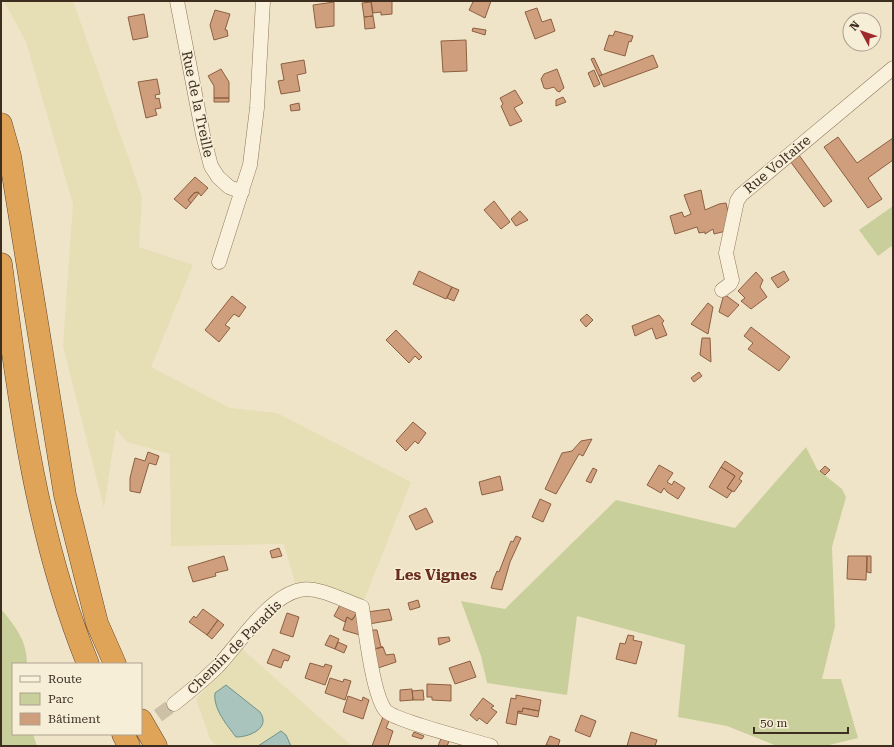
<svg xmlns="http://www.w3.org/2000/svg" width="894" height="747" font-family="'Roboto Serif',serif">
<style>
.farmland{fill:#e6deb5}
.green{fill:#c9cf9b}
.water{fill:#a9c4bc;stroke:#6f938a}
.building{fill:#cf9f7d;stroke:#8d5f41}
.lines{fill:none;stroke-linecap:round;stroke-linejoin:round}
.minor-tunnel{stroke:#ccc0a6;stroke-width:14;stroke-dasharray:14 7;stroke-linecap:butt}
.minor-casing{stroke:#8d765c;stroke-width:15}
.motorway-casing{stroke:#5b4430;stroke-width:23}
.minor{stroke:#faf1dc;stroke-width:14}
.motorway{stroke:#e0a458;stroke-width:22}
.labels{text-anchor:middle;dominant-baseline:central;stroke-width:3;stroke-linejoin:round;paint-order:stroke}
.street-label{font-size:14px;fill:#3d2e20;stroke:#f7eed8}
.neighbourhood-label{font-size:15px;font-weight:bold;fill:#6b2e1e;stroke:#f7eed8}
</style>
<rect width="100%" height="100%" fill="#f0e4c8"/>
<!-- farmland -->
<path class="farmland" d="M4,1H73L142,196L139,247L193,265L151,367L230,408L277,413L411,482L363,603L318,584L295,583L284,544L171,546L170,454L127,442L116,429L104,508L63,346L73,204L26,42Z
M242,649L352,746H216L210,739L196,699Z"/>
<!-- green -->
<path class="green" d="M893,206V245L878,256L859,230Z
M806,447L817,469L842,489L846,497L832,547L835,626L822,679H841L858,738L825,746H777L727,726L678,717L685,645L577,616L567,695L487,683L481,656L461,601L505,609L616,500L735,528Z
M1,609C15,626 27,640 27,664H13V734H33L37,746H1Z"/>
<!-- water -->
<path class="water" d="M226,685L260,712C271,728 250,737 236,737C227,725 213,709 215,693Z
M281,731L286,735L291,746H258Z"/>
<!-- building -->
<path class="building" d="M392,1V14L381,15V12L373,13L371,1Z
M471,1H491L485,18L469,10L473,2Z
M334,2V26L316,28L313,5Z
M371,2L373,16L364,17L362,3Z
M537,8L542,22L551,19L555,31L535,39L525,12Z
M215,10L230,14L225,30H227L228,36L214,40L210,25Z
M144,14L148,37L133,40L128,17Z
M373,16L375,28L365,29L364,17Z
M473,28L486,30L485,35L472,31Z
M615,31L633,36L631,42L629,41L625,56L604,50L609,35L613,36Z
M466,40L467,71L443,72L441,41Z
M653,55L658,67L604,87L599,76Z
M594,58L602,75L599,76L591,59Z
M304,60L306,73L297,75L300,91L281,94L278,81L284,80L281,64Z
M221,69L229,82V98H214V86L208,76Z
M557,69L563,85L564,88L560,91V92L557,91L554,87L547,89L544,88L541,79L544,74Z
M594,70L600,84L594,87L588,73Z
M157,79L160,94L155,95L156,99L159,98L161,108L155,109L157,115L146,118L138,82Z
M515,90L523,103L514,108L522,121L510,126L501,106L503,104L500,98Z
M563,97L566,102L556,106V100Z
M214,98H229V102H214Z
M299,103L300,110L291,111L290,105Z
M838,137L857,163L893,138V160L868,178L882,199L868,208L824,147Z
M799,155L832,201L824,207L790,161Z
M195,177L208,188L201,196L198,192L194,193L188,200L191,203L186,209L174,199Z
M701,190L705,210L719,204L726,203L729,216L726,231L714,234L713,229L705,234V232L699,233L697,227L675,234L670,216L682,212L684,217L691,214L684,195Z
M198,192L199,193L191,203L188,200L194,193Z
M494,201L510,222L501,229L484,210Z
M520,211L528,220L516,226L511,219Z
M419,271L452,287L446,299L413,284Z
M784,271L789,280L778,288L771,278Z
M756,272L763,280L760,287L767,297L751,309L741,301L745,298L738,291Z
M452,287L459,290L454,301L447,298Z
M724,294L739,305L728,317L719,312Z
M232,296L246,307L239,317L234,314L225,325L230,328L219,342L205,330Z
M708,303L713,307L708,334L691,324Z
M587,314L593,320L586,327L580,320Z
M659,315L664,321L662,323L667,335L656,339L652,328L635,336L632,326Z
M751,327L790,357L779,371L748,349L753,343L744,336Z
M396,330L422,357L419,360L415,356L409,363L386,340Z
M702,338H710L711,362L700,355Z
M699,372L702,376L694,382L691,378Z
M413,422L426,433L418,444L415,441L406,451L396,441Z
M592,439L583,456L579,454L556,494L545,489L562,453L572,451L581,441Z
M148,452L159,456L156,465L149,463L140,493L130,491V478L135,458L145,461Z
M725,461L743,473L739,479L742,481L734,492L727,488L735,476L721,467Z
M659,465L673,473L667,482L672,485L674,481L685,488L678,499L667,492L664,488L661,493L647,485Z
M825,466L830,470L825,475L820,471Z
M721,467L735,476L727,488L732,491L727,498L709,487Z
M593,468L597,470L591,483L586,481Z
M500,476L503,490L482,495L479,482Z
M540,499L551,504L543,522L532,517Z
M426,508L433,522L416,530L409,516Z
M516,536L521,538L510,562L502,590L491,588L494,578L497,571L499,572L511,541L513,542Z
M279,548L282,556L272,558L270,551Z
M224,556L228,570L215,573L216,576L193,582L188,567Z
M848,556H867L866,580L847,579Z
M867,556H871V573L867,572Z
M418,600L420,607L410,610L408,603Z
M341,603L357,613L352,620L347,617L345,622L334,616Z
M203,609L218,620L207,635L189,622L194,616L196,618Z
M389,609L392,620L369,624L367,612Z
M287,613L299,617L293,637L280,633Z
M357,613L360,635L343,630L347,617L352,620Z
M218,620L224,625L212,639L207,635Z
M370,630H377L381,647H383L374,649Z
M330,635L339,639L335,649L325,645Z
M628,635L634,636L633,640L642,642L636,664L616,659L620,643L625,644Z
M449,637L450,641L439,645L438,638Z
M338,642L347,646L344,653L335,649Z
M383,647L386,655L394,654L396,662L378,668L374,649Z
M273,649L290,656L288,661L284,660L281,668L267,663Z
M470,661L476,677L455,684L449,668Z
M310,663L324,667L325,664L332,666L325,685L305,678Z
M330,678L343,682L344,679L351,681L345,700L325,693Z
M427,684L451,685V701L432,700V697H427Z
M412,689L413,700L400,701V690Z
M423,690L424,700H413L412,691Z
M516,695L541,700L539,711L523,708L522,712L518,711L516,725L506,723L511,698L516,699Z
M348,696L362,701L363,697L369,700L363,719L343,712Z
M483,698L494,706L491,708L497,712L487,724L479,718L477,721L470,715Z
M523,708L539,711L538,717L518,713V711L522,712Z
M384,714L390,719L386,728L393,731L388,746H372Z
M581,715L596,721L590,737L575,731Z
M414,732L424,736L422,739L412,736Z
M631,732L657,740L655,746H627Z
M442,736L450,739L447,746H438Z
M550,736L560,740L558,746L546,745Z"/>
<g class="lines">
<!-- minor-tunnel -->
<path class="minor-tunnel" d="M141,728L174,704"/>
<!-- minor casing -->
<g class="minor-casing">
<path id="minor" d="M177,1L203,135L211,166L218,177L229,187L242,192
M219,262L250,165L257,108L263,1
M722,290L730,284L732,280L726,253L737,201L741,195L893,68
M174,704C189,692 204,680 218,666C239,644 269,596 300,590C319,586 344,601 362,607C365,628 373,697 386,711C396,721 472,740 491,746"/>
</g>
<!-- motorway casing -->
<g class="motorway-casing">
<path id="motorway" d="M1,124L10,156L65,495L97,623L115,664
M1,264C19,400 36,536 88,664
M141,720L156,746
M123,734L129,746"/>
</g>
<!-- minor -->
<use href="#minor" class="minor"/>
<!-- motorway -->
<use href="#motorway" class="motorway"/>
</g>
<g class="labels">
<!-- street labels -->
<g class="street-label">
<text transform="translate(198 104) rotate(78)">Rue de la Treille</text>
<text transform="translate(777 164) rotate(-40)">Rue Voltaire</text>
<text transform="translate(234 647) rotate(-45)">Chemin de Paradis</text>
</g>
<!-- neighbourhood labels -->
<g class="neighbourhood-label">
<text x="436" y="575">Les Vignes</text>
</g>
</g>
<!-- border -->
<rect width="894" height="747" fill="none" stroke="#3d2e20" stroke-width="4"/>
<!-- legend -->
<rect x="12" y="663" width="130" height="72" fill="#f7eed8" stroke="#ada18e"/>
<rect x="20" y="676" width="20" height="6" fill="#faf1dc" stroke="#ada18e"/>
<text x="48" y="683" font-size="12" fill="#3d2e20">Route</text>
<rect x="20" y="693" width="20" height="12" fill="#c9cf9b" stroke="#ada18e"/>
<text x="48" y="703" font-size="12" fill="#3d2e20">Parc</text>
<rect x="20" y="713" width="20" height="12" fill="#cf9f7d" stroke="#ada18e"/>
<text x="48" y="723" font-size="12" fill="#3d2e20">Bâtiment</text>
<!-- north arrow -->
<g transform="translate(862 32) rotate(310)"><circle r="19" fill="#f7eed8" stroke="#ada18e"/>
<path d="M0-3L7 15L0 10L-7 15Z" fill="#9e2a2b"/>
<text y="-6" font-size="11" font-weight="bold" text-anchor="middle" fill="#3d2e20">N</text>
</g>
<!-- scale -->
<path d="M754 727v6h94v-6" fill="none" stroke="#3d2e20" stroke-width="2"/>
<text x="760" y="727" font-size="12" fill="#3d2e20" stroke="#f7eed8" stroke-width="3" paint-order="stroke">50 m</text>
</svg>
